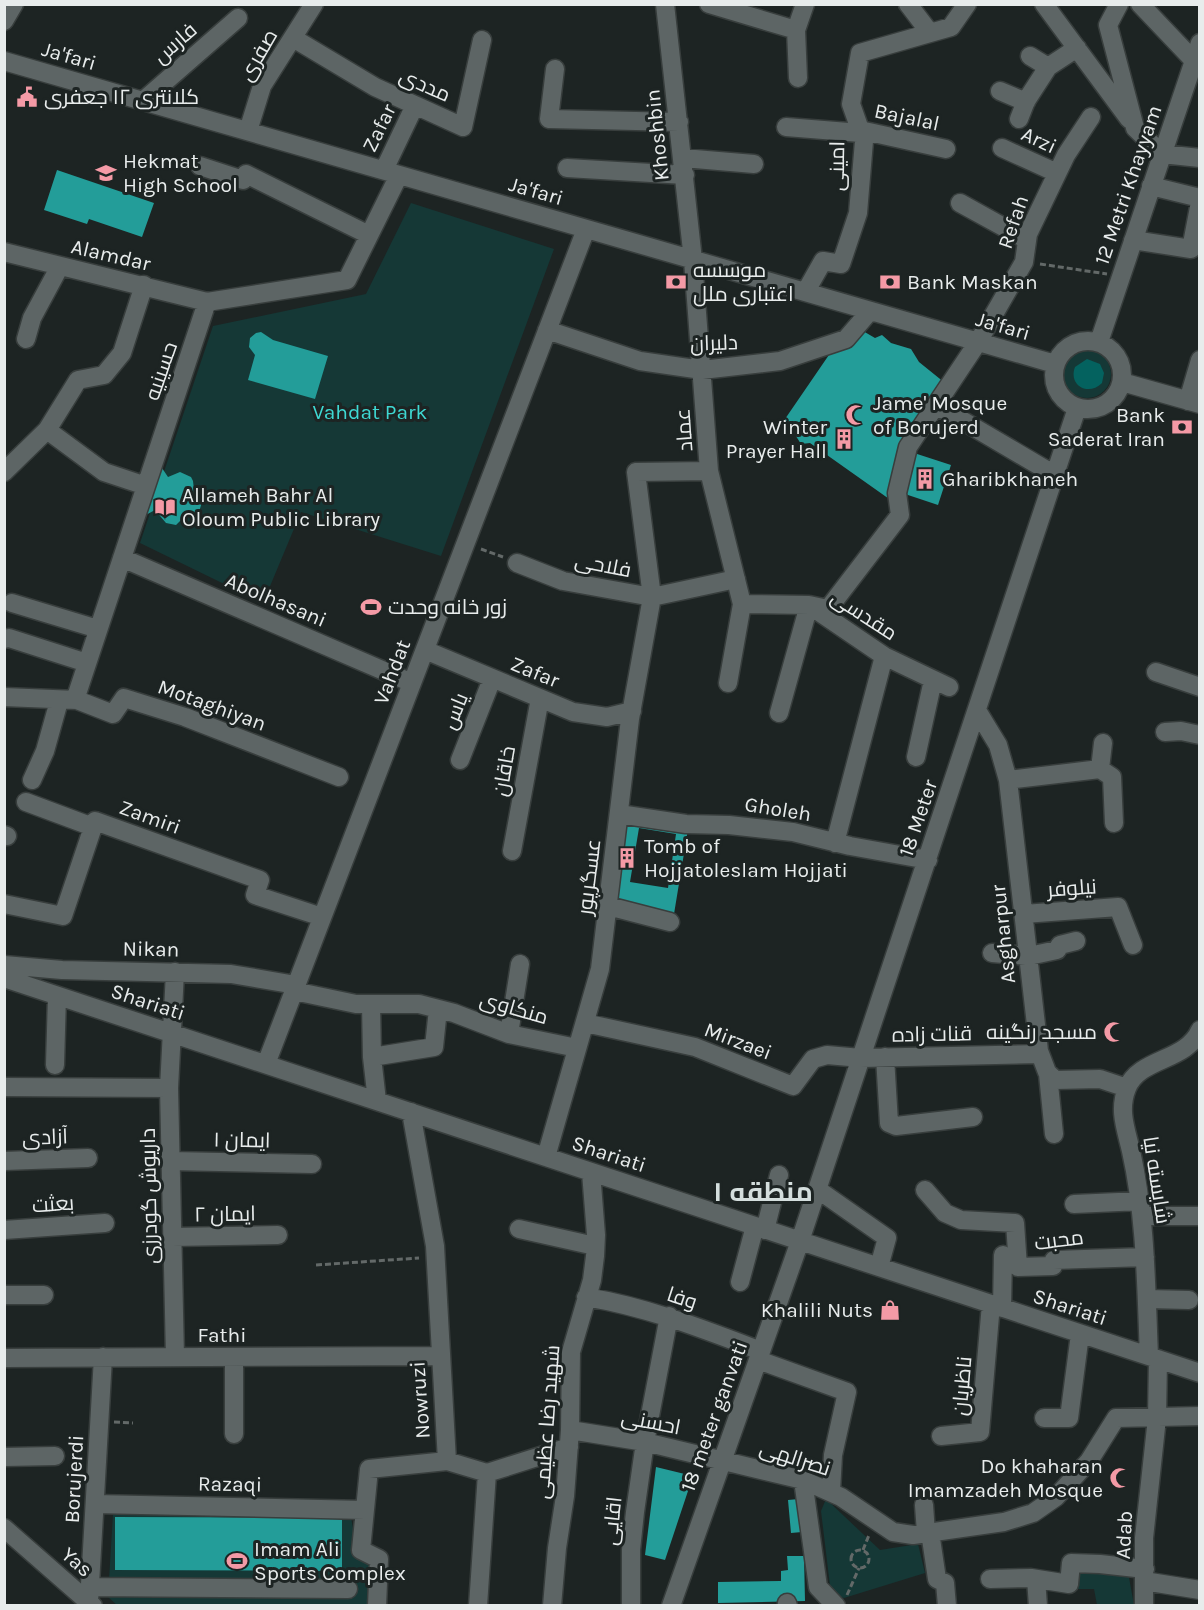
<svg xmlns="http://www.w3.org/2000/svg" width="1204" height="1610" font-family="Karla,Cairo,sans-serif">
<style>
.green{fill:#153836}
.water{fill:#04625f}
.building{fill:#239d99;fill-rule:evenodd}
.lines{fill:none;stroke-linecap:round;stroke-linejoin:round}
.minor-casing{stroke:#383e3d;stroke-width:21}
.path{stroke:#636968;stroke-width:3;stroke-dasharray:6 3;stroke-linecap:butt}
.minor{stroke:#5d6565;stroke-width:18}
.labels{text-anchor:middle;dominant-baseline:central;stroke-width:6;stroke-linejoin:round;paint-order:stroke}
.street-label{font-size:21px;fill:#e8ecec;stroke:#1d2423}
.poi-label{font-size:21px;fill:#e8ecec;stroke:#1d2423;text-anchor:start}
.park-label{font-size:21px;fill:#3ed9d3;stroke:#1d2423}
.district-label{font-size:27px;font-weight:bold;fill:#d4dedd;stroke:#1d2423}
</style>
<rect width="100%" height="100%" fill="#1d2423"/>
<!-- green -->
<path class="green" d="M411,203L554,249L441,556L301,512L263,603L140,543L213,326L366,294Z
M1063 374a24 24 0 1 1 48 0a24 24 0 1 1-48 0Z
M826,1499L880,1550L918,1544L925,1573L844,1598L831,1594L821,1511Z
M113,1514L351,1517L357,1552L372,1569L370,1605L118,1606L108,1597Z
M1077,1569L1128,1572L1134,1605H1097L1094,1589H1071Z"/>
<!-- water -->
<path class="water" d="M1087,359L1100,364L1104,373L1102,383C1088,397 1068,385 1075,367Z"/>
<!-- building -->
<path class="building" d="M57,170L154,203L142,237L89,219L87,224L44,210Z
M863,331L875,338L882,335L891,343L911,349L919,362L945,383L892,501L810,443L801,444L785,419L833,349Z
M261,332L273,340L328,356L315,399L248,380L255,355L249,347L250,338L256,333Z
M911,452L951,465L938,505L899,492Z
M160,465L168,477L180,472L191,477L193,481L194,490L202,502L199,512L190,517L185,516L176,525L166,523L155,510L144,516Z
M626,820L688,829L674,914L613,905ZM639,828L676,834L668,888L630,882Z
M656,1467L693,1476L665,1560L645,1555Z
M799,1499L802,1532L791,1533L788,1500Z
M115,1517L342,1518V1571L115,1570Z
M787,1556H804L805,1601L718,1603V1582L781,1581V1571L788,1570Z"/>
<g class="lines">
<!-- minor casing -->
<g class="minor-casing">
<path id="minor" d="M709,4L796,30
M1044,4L1129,119
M1119,4L1108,25L1135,128L1162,154L1200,158
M1140,4L1200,67
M4,21L14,4
M930,33L951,27L967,4
M293,38L375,87L463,127L482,40
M1030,56L1048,67
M4,61L1055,364
M555,69L549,119L679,122
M798,78L796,30L805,4
M1000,91L1026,102
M143,101L238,18
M1019,119L1026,101L1048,67L1077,48
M786,127L861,133
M860,130L946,149
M248,131L262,86L314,4
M1002,148L1057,173
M683,158L754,164
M200,166L243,180L246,174L369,235
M567,168L685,175
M384,170L415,105
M1151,186L1200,198
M960,203L1027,240
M1133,240L1191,249L1200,202
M4,252L207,302
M806,291L823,261L841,264L858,213L864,141L851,104L860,53L930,33L908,4
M547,330L640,361L702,370L780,361L846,339L870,311
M26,339L32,318L60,266
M1054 375a34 34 0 1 1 68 0a34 34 0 1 1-68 0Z
M1099,342L1200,43
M1122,382L1200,404
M1188,401L1200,360
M936,405L1055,475
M47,430L104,472L146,486
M709,471L742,604L809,605L884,656L949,687
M4,472L47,430L78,380L104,375L122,353L144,285
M122,558L412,683
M517,563L563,581L652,597L736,579
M12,603L98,629
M4,639L9,638L87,663
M425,650L573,712L607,717L632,711
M1156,672L1200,687
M728,683L742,604
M4,697L77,700L113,714L124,698L185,717L339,777
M75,700L207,302L347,280L399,175
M978,712L998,745L1008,780L1039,1051L1047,1072L1055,1080L1100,1079L1127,1088
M779,713L809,605L828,609L900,515L897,493L908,447L978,342L1024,262L1028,234L1066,155L1091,117
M1165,732L1181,731L1200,735
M916,757L933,680
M460,760L492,679
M1100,769L1103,743
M32,780L45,751L59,701
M1008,780L1100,769L1112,777L1114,823
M26,802L93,827
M619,814L686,824L729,825L793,832L850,846L928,860
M4,835L7,836
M835,843L884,656
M512,851L540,698
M4,904L63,916L95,821L260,880L255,895L322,917
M608,906L670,922
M1024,914L1118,907L1133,945
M992,953L1029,956L1057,950L1060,945L1076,941
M4,965L62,970L231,974L296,985
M4,978L1200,1373
M294,991L356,1004H419L454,1013L509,1034L577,1048
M371,1004L372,1057L377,1101
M585,1023L695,1047L793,1086L813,1059L827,1055L861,1058L1040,1054
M509,1034L520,964
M372,1057L434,1047L438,1009
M885,1057L889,1123L896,1126L973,1117
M266,1064L586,229
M55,1065L57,996
M1048,1074L1054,1134
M4,1087L169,1088
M411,1112L435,1246L447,1461
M546,1157L600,969L630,719L652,597L636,472L709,471L693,260L665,4
M4,1161L88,1158
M171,1161L312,1164
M817,1189L887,1238L879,1267
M925,1190L945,1213L961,1220L1015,1223L1018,1267L1053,1266L1054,1260L1145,1257
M1074,1204L1141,1201
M1143,1216H1200
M519,1229L595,1246
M4,1230L105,1223
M765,1230L779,1175
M172,1237L278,1235
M740,1282L755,1226
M4,1295H44
M586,1297C647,1307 703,1329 761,1351
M1147,1299L1189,1300
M1002,1308L1003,1255
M1149,1356C1146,1287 1146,1218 1131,1151C1126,1129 1118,1110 1127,1088C1140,1057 1186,1062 1200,1030
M175,1357L169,1088L175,972
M4,1358L440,1356
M758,1360L847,1392L833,1455L831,1492
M1044,1418H1069L1080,1334
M570,1430L645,1442L803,1480L841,1497L893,1532L913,1535L1004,1522L1033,1513L1056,1497L1089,1461L1116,1418L1200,1416
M234,1434V1357
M941,1436L980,1432L991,1304
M4,1457L55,1456
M487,1473L569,1447
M803,1480L818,1587L836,1606
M95,1504L365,1510
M924,1505L926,1533
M4,1528L93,1606
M930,1532L937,1579L945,1583L947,1606
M990,1579L1031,1578L1069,1584L1071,1563L1100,1564L1145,1569
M1036,1579L1038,1606
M1144,1581L1200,1590
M90,1587L348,1589
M89,1602L103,1357
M787,1603L788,1606
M377,1606L379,1559L361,1550L369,1469L447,1461L487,1473L478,1606
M552,1606L557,1548L565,1496L570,1430L571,1352L592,1280L595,1256L596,1235L591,1172
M631,1606V1550L635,1512L645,1442L669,1316
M671,1606L800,1241L1077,408
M1144,1606V1538L1157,1418L1158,1359"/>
</g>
<!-- path -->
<path class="path" d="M1040,264L1107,274
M481,549L503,557
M316,1265L419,1258
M114,1422L133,1423
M863,1550L869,1535
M851 1559a9 9 0 1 1 18 0a9 9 0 1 1-18 0Z
M847,1595L859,1568"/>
<!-- minor -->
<use href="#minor" class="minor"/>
</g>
<!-- icons -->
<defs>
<g id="civic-bare" transform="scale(1.62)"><path d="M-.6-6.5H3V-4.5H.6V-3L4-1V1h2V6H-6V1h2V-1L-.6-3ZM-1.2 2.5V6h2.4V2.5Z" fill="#f49aa6" stroke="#1d2423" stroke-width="2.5" paint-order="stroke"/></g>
<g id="school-bare" transform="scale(1.62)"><path d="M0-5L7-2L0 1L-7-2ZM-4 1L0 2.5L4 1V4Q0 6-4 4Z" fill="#f49aa6" stroke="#1d2423" stroke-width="2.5" paint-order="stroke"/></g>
<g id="bank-bare" transform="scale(1.62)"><path d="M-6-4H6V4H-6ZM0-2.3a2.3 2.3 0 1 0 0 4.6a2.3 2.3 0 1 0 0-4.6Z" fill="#f49aa6" stroke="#1d2423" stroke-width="2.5" paint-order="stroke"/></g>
<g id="mosque-bare" transform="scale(1.62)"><path d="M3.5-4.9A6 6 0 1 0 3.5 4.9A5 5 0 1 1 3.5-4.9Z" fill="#f49aa6" stroke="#1d2423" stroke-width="2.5" paint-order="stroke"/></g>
<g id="building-bare" transform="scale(1.62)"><path d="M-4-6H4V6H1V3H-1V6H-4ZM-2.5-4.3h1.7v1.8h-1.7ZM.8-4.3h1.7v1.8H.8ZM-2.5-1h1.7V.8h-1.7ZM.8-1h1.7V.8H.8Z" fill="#f49aa6" stroke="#1d2423" stroke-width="2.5" paint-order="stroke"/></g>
<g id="library-bare" transform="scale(1.62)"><path d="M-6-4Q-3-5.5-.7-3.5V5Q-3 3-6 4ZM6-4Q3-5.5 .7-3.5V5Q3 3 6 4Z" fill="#f49aa6" stroke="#1d2423" stroke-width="2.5" paint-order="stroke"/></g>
<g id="stadium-bare" transform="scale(1.62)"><path d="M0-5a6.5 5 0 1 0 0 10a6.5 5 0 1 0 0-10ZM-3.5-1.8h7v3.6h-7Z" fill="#f49aa6" stroke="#1d2423" stroke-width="2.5" paint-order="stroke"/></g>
<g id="shop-bare" transform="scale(1.62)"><path d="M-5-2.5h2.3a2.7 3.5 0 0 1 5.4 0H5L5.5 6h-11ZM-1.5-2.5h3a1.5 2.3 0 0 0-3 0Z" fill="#f49aa6" stroke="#1d2423" stroke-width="2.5" paint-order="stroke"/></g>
</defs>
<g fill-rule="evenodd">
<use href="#civic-bare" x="27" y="97"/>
<use href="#school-bare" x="106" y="173"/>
<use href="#bank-bare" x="676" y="282"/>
<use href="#bank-bare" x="890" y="282"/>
<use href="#mosque-bare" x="856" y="415"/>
<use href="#bank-bare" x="1182" y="427"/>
<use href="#building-bare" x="844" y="439"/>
<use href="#building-bare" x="925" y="479"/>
<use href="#library-bare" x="165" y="507"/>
<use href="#stadium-bare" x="371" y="607"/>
<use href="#building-bare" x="627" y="858"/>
<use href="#mosque-bare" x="1114" y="1032"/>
<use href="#shop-bare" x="890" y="1310"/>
<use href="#mosque-bare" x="1120" y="1478"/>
<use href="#stadium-bare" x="237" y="1561"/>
</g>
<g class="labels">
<!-- street labels -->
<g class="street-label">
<text transform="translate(175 43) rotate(-41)">فارس</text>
<text transform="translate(258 55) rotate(-60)">صفری</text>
<text transform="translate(69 56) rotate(16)">Ja'fari</text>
<text transform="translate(425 85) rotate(24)">مددی</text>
<text transform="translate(907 117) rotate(12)">Bajalal</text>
<text transform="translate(379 128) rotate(-64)">Zafar</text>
<text transform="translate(657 135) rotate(-96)">Khoshbin</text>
<text transform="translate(1039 140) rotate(25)">Arzi</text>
<text transform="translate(837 166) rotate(-89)">امینی</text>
<text transform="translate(1128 185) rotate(-71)">12 Metri Khayyam</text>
<text transform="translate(536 191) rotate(16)">Ja'fari</text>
<text transform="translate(1013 222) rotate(-71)">Refah</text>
<text transform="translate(111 255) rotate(13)">Alamdar</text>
<text transform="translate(1003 326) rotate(16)">Ja'fari</text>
<text transform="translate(714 343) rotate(-2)">دلیران</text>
<text transform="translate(161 371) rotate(-71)">حسینیه</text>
<text transform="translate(684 430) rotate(-94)">عماد</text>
<text transform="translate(603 565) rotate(11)">فلاحی</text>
<text transform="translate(276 600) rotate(23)">Abolhasani</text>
<text transform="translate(864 615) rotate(33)">مقدسی</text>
<text transform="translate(392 672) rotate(-69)">Vahdat</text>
<text transform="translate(535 672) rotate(22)">Zafar</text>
<text transform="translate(212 705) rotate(20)">Motaghiyan</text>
<text transform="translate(455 711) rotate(-68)">یاس</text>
<text transform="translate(504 771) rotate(-80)">خاقان</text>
<text transform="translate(778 809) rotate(9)">Gholeh</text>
<text transform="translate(150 817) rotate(20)">Zamiri</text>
<text transform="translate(918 818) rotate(-71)">18 Meter</text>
<text transform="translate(589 877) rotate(-83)">عسگرپور</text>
<text transform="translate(1072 888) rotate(-4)">نیلوفر</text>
<text transform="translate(1003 934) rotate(-96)">Asgharpur</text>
<text transform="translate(151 949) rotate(1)">Nikan</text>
<text transform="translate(148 1002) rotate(18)">Shariati</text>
<text transform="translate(514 1008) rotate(16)">منکاوی</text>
<text transform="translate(932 1034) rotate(-1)">قنات زاده</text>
<text transform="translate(738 1041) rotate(21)">Mirzaei</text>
<text transform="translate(45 1137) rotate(-2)">آزادی</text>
<text transform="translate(242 1140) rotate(1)">ایمان ۱</text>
<text transform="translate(609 1154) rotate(18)">Shariati</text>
<text transform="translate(1157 1180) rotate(81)">شایسته نیا</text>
<text transform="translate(149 1196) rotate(-91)">داریوش گودرزی</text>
<text transform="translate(53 1204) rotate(-4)">بعثت</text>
<text transform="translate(225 1214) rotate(-1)">ایمان ۲</text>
<text transform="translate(1059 1240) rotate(-7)">محبت</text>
<text transform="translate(682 1298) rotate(18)">وفا</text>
<text transform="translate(1070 1307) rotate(18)">Shariati</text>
<text x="222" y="1335">Fathi</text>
<text transform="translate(962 1386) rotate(-85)">ناظریان</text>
<text transform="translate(420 1400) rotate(-94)">Nowruzi</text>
<text transform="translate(714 1416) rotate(-70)">18 meter ganvati</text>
<text transform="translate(547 1422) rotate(-86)">شهید رضا عظیمی</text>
<text transform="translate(651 1422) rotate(11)">احسنی</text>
<text transform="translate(795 1458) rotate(18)">نصرالهی</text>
<text transform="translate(74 1479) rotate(-87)">Borujerdi</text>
<text transform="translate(230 1484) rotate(1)">Razaqi</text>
<text transform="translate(612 1521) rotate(-84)">اقایی</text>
<text transform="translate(1124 1535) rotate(-87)">Adab</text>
<text transform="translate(77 1562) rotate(41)">Yas</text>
</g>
<!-- poi labels -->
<g class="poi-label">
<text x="44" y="97">کلانتری ۱۲ جعفری</text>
<text x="123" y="161">Hekmat<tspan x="123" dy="24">High School</tspan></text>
<text x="693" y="270">موسسه<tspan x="693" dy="24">اعتباری ملل</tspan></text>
<text x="907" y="282">Bank Maskan</text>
<text x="873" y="403">Jame' Mosque<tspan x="873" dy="24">of Borujerd</tspan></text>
<text x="1165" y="415" text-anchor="end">Bank<tspan x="1165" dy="24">Saderat Iran</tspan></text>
<text x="827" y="427" text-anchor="end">Winter<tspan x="827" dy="24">Prayer Hall</tspan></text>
<text x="942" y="479">Gharibkhaneh</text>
<text x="182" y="495">Allameh Bahr Al<tspan x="182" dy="24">Oloum Public Library</tspan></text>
<text x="388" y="607">زور خانه وحدت</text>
<text x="644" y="846">Tomb of<tspan x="644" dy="24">Hojjatoleslam Hojjati</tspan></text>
<text x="1097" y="1032" text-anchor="end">مسجد رنگینه</text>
<text x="873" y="1310" text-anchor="end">Khalili Nuts</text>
<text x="1103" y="1466" text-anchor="end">Do khaharan<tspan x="1103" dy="24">Imamzadeh Mosque</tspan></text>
<text x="254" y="1549">Imam Ali<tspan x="254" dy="24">Sports Complex</tspan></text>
</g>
<!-- park labels -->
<g class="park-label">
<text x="370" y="412">Vahdat Park</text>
</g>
<!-- district labels -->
<g class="district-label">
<text x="763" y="1192">منطقه ۱</text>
</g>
</g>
<!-- border -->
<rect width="1204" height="1610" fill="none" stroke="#e8ecec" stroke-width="12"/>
</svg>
